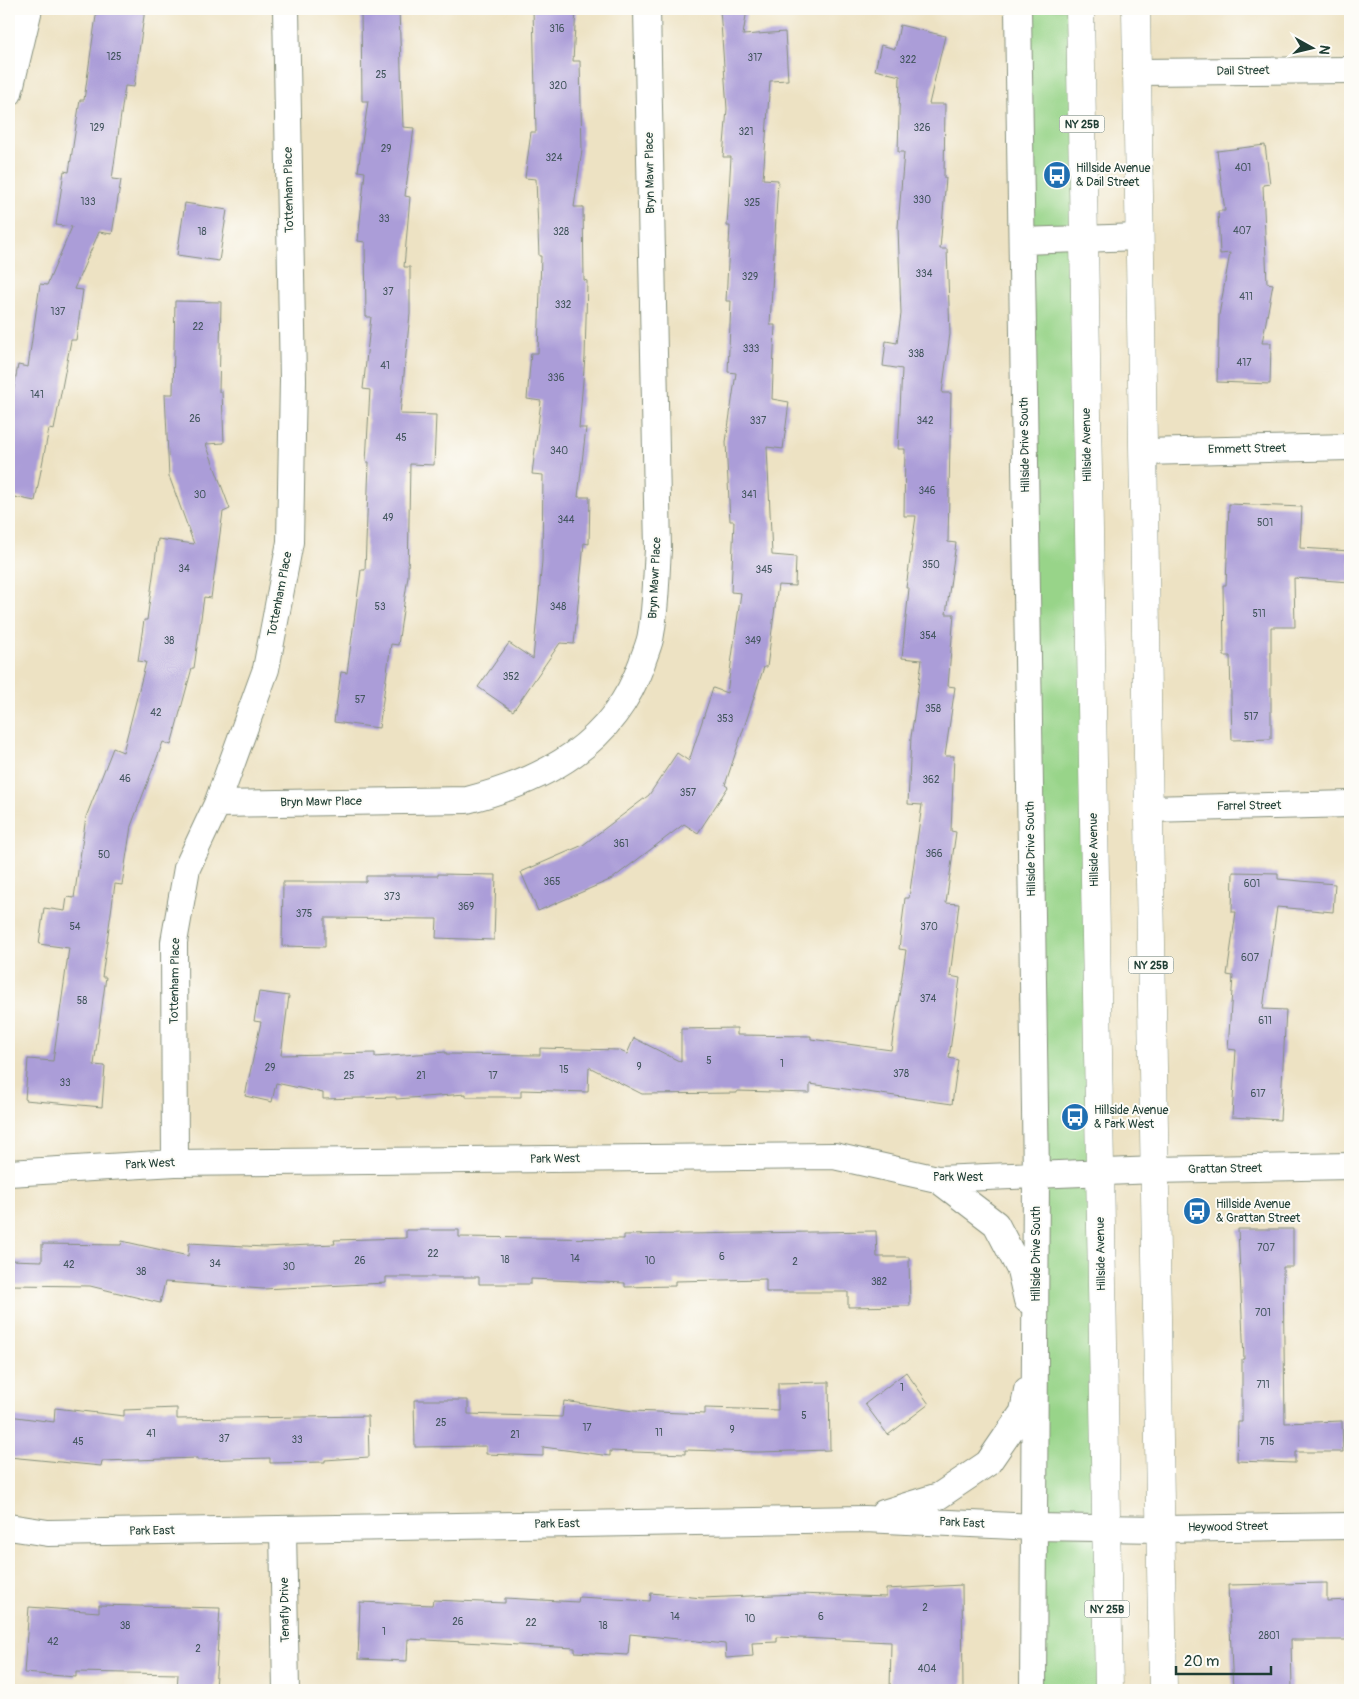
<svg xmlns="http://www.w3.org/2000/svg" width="1359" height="1699" font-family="Pangolin,sans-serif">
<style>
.green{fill:#98d489;stroke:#5c885e}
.building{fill:#ab9dd8}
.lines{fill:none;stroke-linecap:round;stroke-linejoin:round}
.street-casing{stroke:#86907c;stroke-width:28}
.primary-casing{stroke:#86907c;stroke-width:29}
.street{stroke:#fff;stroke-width:26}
.primary{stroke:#fff;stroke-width:28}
.labels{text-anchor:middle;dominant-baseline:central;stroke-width:4;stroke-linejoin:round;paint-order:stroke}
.number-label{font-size:10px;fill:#42555d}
.shield{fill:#fdfcf7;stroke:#62766e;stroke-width:1}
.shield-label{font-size:11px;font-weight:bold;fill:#1f3d34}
.street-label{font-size:12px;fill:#1f3d34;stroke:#fdfcf7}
.poi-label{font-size:12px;fill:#1f3d34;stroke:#fdfcf7;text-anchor:start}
</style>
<rect width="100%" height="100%" fill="#fdfcf7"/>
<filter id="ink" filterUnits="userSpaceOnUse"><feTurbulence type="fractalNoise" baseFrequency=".02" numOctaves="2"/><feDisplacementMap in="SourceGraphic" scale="10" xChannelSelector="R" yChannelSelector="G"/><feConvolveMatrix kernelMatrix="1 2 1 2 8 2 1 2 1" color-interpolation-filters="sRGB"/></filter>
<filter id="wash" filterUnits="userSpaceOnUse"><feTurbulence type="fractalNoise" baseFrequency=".0096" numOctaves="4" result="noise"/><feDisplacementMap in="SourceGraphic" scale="20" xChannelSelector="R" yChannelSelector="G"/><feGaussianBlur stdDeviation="1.12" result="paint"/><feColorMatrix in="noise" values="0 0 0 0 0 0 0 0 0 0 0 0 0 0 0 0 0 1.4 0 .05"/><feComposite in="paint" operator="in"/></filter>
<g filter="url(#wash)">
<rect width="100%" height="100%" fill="#ede2c3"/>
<!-- green -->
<path class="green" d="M1018,9H1080L1109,1690H1033Z"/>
<g id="blocks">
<!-- building -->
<path class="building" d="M97,9H145L134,87L125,86L112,179L121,180L112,234L99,232L74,289L83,290L76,340H71L54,430L49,429L35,501L9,496V415L18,365L28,367L40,284L47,285L72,227L56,225L64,171L69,172L80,100H84Z
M361,9H399L403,127L414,128L405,196L410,197L404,267H410V314L400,414L436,415L434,465L410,464L408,576L398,645L391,644L379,728L334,722L341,672L347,673L361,570H365L369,462H366L370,390L363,389L371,317H366L365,242L358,241L365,172L358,171L368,101H362Z
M533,9H576L573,61H580L582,150L574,207H583L584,280L587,281L585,357L579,428H586L578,497H590L589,544L584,543L574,644L560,643L513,711L478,687L509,643L533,659L542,561L543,475L532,474L541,401L527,399L531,353H538L541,256H539L536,179L525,178L531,132H536Z
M720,9H747L743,35L785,32L788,80L770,81L763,179L778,180L770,325H775L772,399L789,402L783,449L767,447L772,555L796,557L795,586L778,585L767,667H764L725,785L728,787L698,833L684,824L612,879L538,911L521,872L583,845L649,795L677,753L689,761L713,688L727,693L741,593L731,592L734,521H730L726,442L736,373L728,372L731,301H726L730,226H727L731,157H723L727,109Z
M900,25L945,36L929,104H945L944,178H946L940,249H947L950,334L942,393H951L948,542L956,543L946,614H954L948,686L955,687L945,756H954L951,831L956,832L946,903L959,904L950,976L960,978L949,1058L958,1060L952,1104L810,1084V1093L737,1091V1093L642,1094L589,1067L588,1092L521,1090V1097H466V1094L396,1099V1097L323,1099V1093L276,1083L272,1102L245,1096L261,1022L254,1021L259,992L289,996L281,1055L375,1053V1057L446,1052V1054L540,1055V1048L618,1050L627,1054L634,1038L681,1062V1029L737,1028V1035L811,1036V1039L891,1050L906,950L899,949L905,898H909L922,805L908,804L911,737L922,660L902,658L909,588H906L916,516H904L905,449H898L902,369L883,366L886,341L897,343L901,314L898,227L904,152H898L900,76L875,70L881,45L895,49Z
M1265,145L1270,184L1263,185L1267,283L1273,284L1262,343H1271L1270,384L1217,382L1219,315L1230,253L1220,254L1218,211H1225L1217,151Z
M185,203L227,210L219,261L177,255Z
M175,301L221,302L219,392H222L224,443L206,444L230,509L223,512L211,598L204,597L194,668H192L171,745L163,742L131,826L122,885L115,884L102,977H106L94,1065L105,1066L102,1107L25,1100L28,1059L53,1061L69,948L39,944L44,908L65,911L67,897L74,898L86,817L113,748L123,752L146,662L138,661L144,620H147L158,539L194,544L169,476L165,394H173Z
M1229,504L1302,507L1300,548L1350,551V582L1294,578L1295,627H1271V739L1232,740L1230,656H1224L1223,585H1226Z
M1233,872L1278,873V879L1335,884L1333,912L1277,907L1263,1009L1286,1010L1280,1120L1232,1117L1236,1050L1228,1049L1233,976L1227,975L1236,912H1232Z
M438,874L496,875L494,940L436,938L437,919L325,918V947L282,946L283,882H366V876H438Z
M1238,1229H1293V1267H1283L1285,1423L1342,1421L1343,1452H1295V1463L1237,1461L1238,1422H1242V1359H1244Z
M406,1230H459V1237L624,1239V1235L876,1231L877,1257H909L910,1306L848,1307V1292H766V1279L675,1281V1286L625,1287V1283L531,1279V1284H479V1277H386V1283L263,1289L165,1282L160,1303L90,1286L9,1285V1260L42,1261V1244L121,1245L122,1241L188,1256L189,1243L264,1247L335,1244L334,1240L406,1238Z
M906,1372L929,1404L888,1435L865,1404Z
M829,1382L830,1450L758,1452L685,1450V1454L610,1451V1456L543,1447V1456L486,1454V1446L415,1447L414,1400H468V1414L562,1417L564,1401L633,1411L705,1414V1408L778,1410V1383Z
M55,1408L124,1416V1410L177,1408V1419L368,1416L369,1457L325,1460V1462L270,1463V1458L197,1460V1458L102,1461L101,1466L9,1457V1416L54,1422Z
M1327,1583V1601L1350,1600V1640H1291L1292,1690H1233L1228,1585Z
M962,1585L963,1690H890L891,1642L777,1637V1642L752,1643L753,1656L726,1658L725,1644L630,1634L628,1655L575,1652V1648L408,1639L407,1661L358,1659L360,1602L432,1605L433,1600L505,1603V1598L578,1602L579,1597L650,1601L651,1593L702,1598L798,1594L886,1597V1589Z
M99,1605L220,1608L215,1690H177L178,1674L76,1672V1677L24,1673L29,1607L99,1612Z"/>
</g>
</g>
<g filter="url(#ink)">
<use href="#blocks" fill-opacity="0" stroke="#86907c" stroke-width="1"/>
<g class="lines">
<!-- street casing -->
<g class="street-casing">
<path id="street" d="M1018,9L1036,1175L1033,1690
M1137,72L1350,70
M9,93L29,9
M1022,241L1139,237
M1143,452L1350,447
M217,804L467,800C546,780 613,744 642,663C645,653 650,643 651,634C656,606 656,577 658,550L647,9
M1149,809L1350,804
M175,1163L174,942L187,868L217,804L266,669L290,542L293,380L286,9
M9,1173L175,1163L834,1156L937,1179L1155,1170L1350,1166
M937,1179L996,1224L1020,1270L1027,1300
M884,1513L939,1496L988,1463L1023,1412L1027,1390
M9,1527L48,1533L865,1519L1034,1527L1161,1529L1350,1526
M283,1530L286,1690"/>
</g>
<!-- primary casing -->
<g class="primary-casing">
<path id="primary" d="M1080,9L1109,1690
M1136,9L1163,1690"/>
</g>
<!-- street -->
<use href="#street" class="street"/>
<!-- primary -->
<use href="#primary" class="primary"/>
</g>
</g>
<!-- icons -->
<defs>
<g id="bus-disc" transform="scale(1.4375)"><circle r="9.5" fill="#1f6fb2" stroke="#fdfcf7"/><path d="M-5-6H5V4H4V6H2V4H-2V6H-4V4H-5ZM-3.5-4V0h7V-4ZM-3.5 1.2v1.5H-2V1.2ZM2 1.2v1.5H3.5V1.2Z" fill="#fff"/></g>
</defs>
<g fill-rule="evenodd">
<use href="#bus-disc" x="1057" y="175"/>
<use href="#bus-disc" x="1075" y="1117"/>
<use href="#bus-disc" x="1197" y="1211"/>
</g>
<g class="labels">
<!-- number labels -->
<g class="number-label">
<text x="557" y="29">316</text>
<text x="114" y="57">125</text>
<text x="755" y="58">317</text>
<text x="908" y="60">322</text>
<text x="381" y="75">25</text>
<text x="558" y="86">320</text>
<text x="97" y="128">129</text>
<text x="922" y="128">326</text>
<text x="746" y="132">321</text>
<text x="386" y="149">29</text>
<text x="554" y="158">324</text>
<text x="1243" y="168">401</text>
<text x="922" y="200">330</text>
<text x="88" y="202">133</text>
<text x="752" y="203">325</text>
<text x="384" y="219">33</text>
<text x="1242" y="231">407</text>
<text x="202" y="232">18</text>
<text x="561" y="232">328</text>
<text x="924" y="274">334</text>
<text x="750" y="277">329</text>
<text x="388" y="292">37</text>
<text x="1246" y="297">411</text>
<text x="563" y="305">332</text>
<text x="58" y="312">137</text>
<text x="198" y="327">22</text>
<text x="751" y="349">333</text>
<text x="916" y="354">338</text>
<text x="1244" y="363">417</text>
<text x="385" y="366">41</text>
<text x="556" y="378">336</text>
<text x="37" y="395">141</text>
<text x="195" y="419">26</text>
<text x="758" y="421">337</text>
<text x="925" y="421">342</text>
<text x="401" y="438">45</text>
<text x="559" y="451">340</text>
<text x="927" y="491">346</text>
<text x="200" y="495">30</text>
<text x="749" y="495">341</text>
<text x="388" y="518">49</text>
<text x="566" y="520">344</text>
<text x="1265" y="523">501</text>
<text x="931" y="565">350</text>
<text x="184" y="569">34</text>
<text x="764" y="570">345</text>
<text x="380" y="607">53</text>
<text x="558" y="607">348</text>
<text x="1259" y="614">511</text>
<text x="928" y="636">354</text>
<text x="169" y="641">38</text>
<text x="753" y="641">349</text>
<text x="511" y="677">352</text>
<text x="360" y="700">57</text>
<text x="933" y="709">358</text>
<text x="156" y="713">42</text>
<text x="1251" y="717">517</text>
<text x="725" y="719">353</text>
<text x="125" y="779">46</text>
<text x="931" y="780">362</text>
<text x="688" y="793">357</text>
<text x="621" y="844">361</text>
<text x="934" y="854">366</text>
<text x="104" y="855">50</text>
<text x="552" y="882">365</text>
<text x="1252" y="884">601</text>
<text x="392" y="897">373</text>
<text x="466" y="907">369</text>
<text x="304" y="914">375</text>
<text x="75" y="927">54</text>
<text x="929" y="927">370</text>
<text x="1250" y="958">607</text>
<text x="928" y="999">374</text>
<text x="82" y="1001">58</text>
<text x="1265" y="1021">611</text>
<text x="709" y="1061">5</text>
<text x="782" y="1064">1</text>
<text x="639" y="1067">9</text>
<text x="270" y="1068">29</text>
<text x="564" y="1070">15</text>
<text x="901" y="1074">378</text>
<text x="349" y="1076">25</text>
<text x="421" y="1076">21</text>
<text x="493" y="1076">17</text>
<text x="65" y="1083">33</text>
<text x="1258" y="1094">617</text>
<text x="1266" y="1248">707</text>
<text x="433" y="1254">22</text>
<text x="722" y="1257">6</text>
<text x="575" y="1259">14</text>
<text x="505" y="1260">18</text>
<text x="360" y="1261">26</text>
<text x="650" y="1261">10</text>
<text x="795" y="1262">2</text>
<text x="215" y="1264">34</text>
<text x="69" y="1265">42</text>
<text x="289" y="1267">30</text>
<text x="141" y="1272">38</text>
<text x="879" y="1282">382</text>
<text x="1263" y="1313">701</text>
<text x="1263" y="1385">711</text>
<text x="902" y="1388">1</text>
<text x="804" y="1416">5</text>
<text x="441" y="1423">25</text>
<text x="587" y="1428">17</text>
<text x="732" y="1430">9</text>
<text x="659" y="1433">11</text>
<text x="151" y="1434">41</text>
<text x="515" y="1435">21</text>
<text x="224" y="1439">37</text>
<text x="297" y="1440">33</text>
<text x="78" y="1442">45</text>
<text x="1267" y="1442">715</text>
<text x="925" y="1608">2</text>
<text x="675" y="1617">14</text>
<text x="821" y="1617">6</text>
<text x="750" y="1619">10</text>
<text x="458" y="1622">26</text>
<text x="531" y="1623">22</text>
<text x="125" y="1626">38</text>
<text x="603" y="1626">18</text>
<text x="384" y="1632">1</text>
<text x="1269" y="1636">2801</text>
<text x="53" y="1642">42</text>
<text x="198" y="1649">2</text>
<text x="927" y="1669">404</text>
</g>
<!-- shield labels -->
<g class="shield">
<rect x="1059.5" y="115.5" width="45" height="17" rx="4"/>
<rect x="1128.5" y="956.5" width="45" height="17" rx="4"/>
<rect x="1084.5" y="1600.5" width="45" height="17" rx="4"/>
</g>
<g class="shield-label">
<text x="1082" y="124">NY 25B</text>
<text x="1151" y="965">NY 25B</text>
<text x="1107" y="1609">NY 25B</text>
</g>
<!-- street labels -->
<g class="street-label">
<text transform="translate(1243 71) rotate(-1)">Dail Street</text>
<text transform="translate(650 173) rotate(-91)">Bryn Mawr Place</text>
<text transform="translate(289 190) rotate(-91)">Tottenham Place</text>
<text transform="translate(1025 445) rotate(-91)">Hillside Drive South</text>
<text transform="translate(1087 445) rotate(-91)">Hillside Avenue</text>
<text transform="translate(1247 449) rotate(-1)">Emmett Street</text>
<text transform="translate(655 578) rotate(-87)">Bryn Mawr Place</text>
<text transform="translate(280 594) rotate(-79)">Tottenham Place</text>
<text transform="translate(321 802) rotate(-1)">Bryn Mawr Place</text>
<text transform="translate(1249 806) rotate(-1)">Farrel Street</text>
<text transform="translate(1031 849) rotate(-91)">Hillside Drive South</text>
<text transform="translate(1094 850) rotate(-91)">Hillside Avenue</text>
<text transform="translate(175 981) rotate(-89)">Tottenham Place</text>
<text transform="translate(555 1159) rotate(-1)">Park West</text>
<text transform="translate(150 1164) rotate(-3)">Park West</text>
<text transform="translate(1225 1169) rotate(-1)">Grattan Street</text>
<text x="958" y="1177">Park West</text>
<text transform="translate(1036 1254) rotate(-90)">Hillside Drive South</text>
<text transform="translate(1101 1254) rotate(-91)">Hillside Avenue</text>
<text transform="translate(962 1523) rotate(3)">Park East</text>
<text transform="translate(557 1524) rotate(-1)">Park East</text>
<text transform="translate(1228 1527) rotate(-1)">Heywood Street</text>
<text transform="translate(152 1531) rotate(-1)">Park East</text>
<text transform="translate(285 1610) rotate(-91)">Tenafly Drive</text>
</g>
<!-- poi labels -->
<g class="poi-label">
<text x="1076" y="168">Hillside Avenue<tspan x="1076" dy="14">&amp; Dail Street</tspan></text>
<text x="1094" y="1110">Hillside Avenue<tspan x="1094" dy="14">&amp; Park West</tspan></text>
<text x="1216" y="1204">Hillside Avenue<tspan x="1216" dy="14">&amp; Grattan Street</tspan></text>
</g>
</g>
<!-- margin -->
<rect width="1359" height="1699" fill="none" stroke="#fdfcf7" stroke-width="30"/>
<!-- north arrow -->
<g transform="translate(1312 48) rotate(98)" stroke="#fdfcf7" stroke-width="4" paint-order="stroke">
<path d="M0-4L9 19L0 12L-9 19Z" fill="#1f3d34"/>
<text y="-8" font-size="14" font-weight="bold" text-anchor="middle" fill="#1f3d34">N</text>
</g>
<!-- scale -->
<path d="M1176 1666v8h95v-8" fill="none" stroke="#1f3d34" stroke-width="2.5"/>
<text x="1184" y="1666" font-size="15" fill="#1f3d34" stroke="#fdfcf7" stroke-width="4" paint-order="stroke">20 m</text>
</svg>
